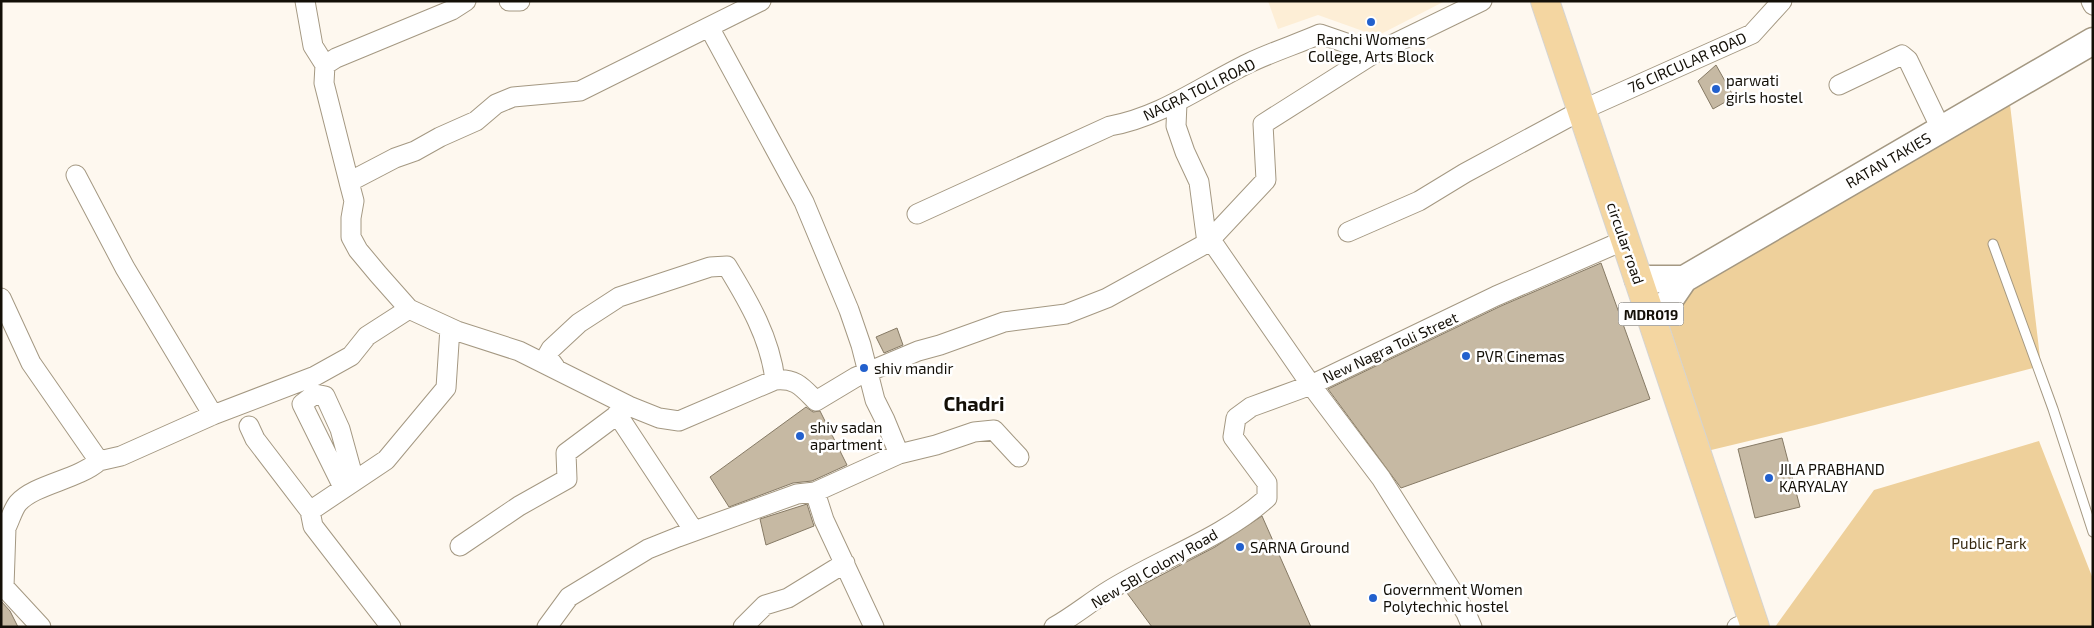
<svg xmlns="http://www.w3.org/2000/svg" width="2094" height="628" font-family="'Exo 2',sans-serif">
<style>
.built{fill:#fdeed6}
.green{fill:#eed09b}
.building{fill:#c6b9a3;stroke:#867a65}
.lines{fill:none;stroke-linecap:round;stroke-linejoin:round}
.lane-casing{stroke:#a49882;stroke-width:11}
.street-casing{stroke:#a49882;stroke-width:21}
.secondary-casing{stroke:#a49882;stroke-width:29}
.primary-casing{stroke:#d5d4d2;stroke-width:30}
.lane{stroke:#fff;stroke-width:9}
.street{stroke:#fff;stroke-width:19}
.secondary{stroke:#fff;stroke-width:26}
.primary{stroke:#f4d6a1;stroke-width:28}
.poi-dot{fill:#2260cd;stroke:#fff;stroke-width:2}
.labels{text-anchor:middle;dominant-baseline:central;stroke-width:5;stroke-linejoin:round;paint-order:stroke}
.shield{fill:#fff;stroke:#5a5751;stroke-width:1}
.shield-label{font-size:14px;font-weight:bold;fill:#130f07}
.poi-label{font-size:15px;fill:#130f07;stroke:#fff;text-anchor:start}
.street-label{font-size:15px;fill:#130f07;stroke:#fff}
.park-label{font-size:15px;fill:#372910;stroke:#fff}
.district-label{font-size:20px;font-weight:bold;fill:#130f07;stroke:#fff}
</style>
<rect width="100%" height="100%" fill="#fef8ef"/>
<!-- built -->
<path class="built" d="M1268,1H1445L1377,36L1318,15L1278,29Z"/>
<!-- green -->
<path class="green" d="M2009,96L2041,366L1815,425L1707,451L1658,325L1684,288Z
M2039,441L2093,579V627H1775L1874,490Z"/>
<!-- building -->
<path class="building" d="M1716,65L1734,97L1713,109L1698,81Z
M1601,263L1650,399L1401,488L1328,389L1501,306Z
M897,328L903,345L884,353L876,337Z
M806,407L813,412L820,411L847,465L812,481L793,483L729,507L710,477Z
M1782,438L1800,507L1755,518L1738,449Z
M807,504L814,526L766,545L760,519Z
M1262,516L1311,627H1152L1127,593L1215,547Z
M1,601L10,611L18,627H1Z"/>
<g class="lines">
<!-- lane casing -->
<g class="lane-casing">
<path id="lane" d="M1993,244L2053,409L2093,532"/>
</g>
<!-- street casing -->
<g class="street-casing">
<path id="street" d="M305,1L313,46L325,65L336,58L452,10L466,1
M509,1H520
M2091,1L2093,5
M709,27L804,202L849,310L861,345L875,400L885,420L899,454
M1375,53L1263,124L1266,180L1207,243L1215,246L1311,385L1381,478L1466,613L1472,627
M325,65L324,83L349,182L395,158L415,151L440,137L476,121L496,104L513,97L580,91L761,1
M1839,85L1902,55L1908,60L1941,129
M76,175L125,268L213,415
M349,182L354,201L351,218V237L358,250L378,274L409,309L457,331L519,351L629,406L659,418L679,421L775,380C796,378 802,387 816,401L856,377L918,351L940,345L1004,322L1066,314L1107,298L1207,243L1199,182L1185,152L1176,126L1177,103
M917,214L1110,126C1161,117 1203,85 1249,63C1272,52 1297,44 1320,34L1375,53L1482,1
M1348,232L1419,201L1465,173L1582,110L1752,34L1782,1
M1,298L31,363L99,461L121,456L213,415L315,376L351,356L367,336L409,309
M555,367L547,356L551,349L579,323L619,297L710,267L727,266C749,302 770,338 775,380
M315,394L325,396L340,429L351,469L343,487L302,404Z
M617,414L694,531
M249,426L255,439L310,511L386,460L446,388L450,328
M310,511L313,526L391,627
M1,527L6,528C10,520 13,509 18,503C35,484 77,480 99,461
M6,528L4,587L41,627
M460,546L519,506L567,479L566,453L629,406
M547,627L569,597L648,549L678,537L797,494L815,492
M743,627L765,605L788,598L845,563
M874,627L824,520L815,492L899,454L936,445L974,432L994,430L1019,457
M1054,627C1072,617 1088,604 1105,593C1158,559 1220,540 1267,498V483L1233,437L1236,418L1251,407L1311,385L1496,296L1625,240
M1737,627L1753,621"/>
</g>
<!-- secondary casing -->
<g class="secondary-casing">
<path id="secondary" d="M1638,279H1684
M1654,323L1684,279L2093,41"/>
</g>
<!-- primary casing -->
<g class="primary-casing">
<path id="primary" d="M1545,1L1755,627"/>
</g>
<!-- lane -->
<use href="#lane" class="lane"/>
<!-- street -->
<use href="#street" class="street"/>
<!-- secondary -->
<use href="#secondary" class="secondary"/>
<!-- primary -->
<use href="#primary" class="primary"/>
</g>
<!-- markers -->
<g class="poi-dot">
<circle cx="1371" cy="22" r="5"/>
<circle cx="1716" cy="89" r="5"/>
<circle cx="1466" cy="356" r="5"/>
<circle cx="864" cy="368" r="5"/>
<circle cx="800" cy="436" r="5"/>
<circle cx="1769" cy="478" r="5"/>
<circle cx="1240" cy="547" r="5"/>
<circle cx="1373" cy="598" r="5"/>
</g>
<g class="labels">
<!-- shield labels -->
<rect class="shield" x="1618.5" y="302.5" width="65" height="23" rx="4"/>
<g class="shield-label">
<text x="1651" y="314">MDR019</text>
</g>
<!-- poi labels -->
<g class="poi-label">
<text x="1371" y="39" text-anchor="middle">Ranchi Womens<tspan x="1371" dy="17">College, Arts Block</tspan></text>
<text x="1726" y="80">parwati<tspan x="1726" dy="17">girls hostel</tspan></text>
<text x="1476" y="356">PVR Cinemas</text>
<text x="874" y="368">shiv mandir</text>
<text x="810" y="427">shiv sadan<tspan x="810" dy="17">apartment</tspan></text>
<text x="1779" y="469">JILA PRABHAND<tspan x="1779" dy="17">KARYALAY</tspan></text>
<text x="1250" y="547">SARNA Ground</text>
<text x="1383" y="589">Government Women<tspan x="1383" dy="17">Polytechnic hostel</tspan></text>
</g>
<!-- street labels -->
<g class="street-label">
<text transform="translate(1687 62) rotate(-24)">76 CIRCULAR ROAD</text>
<text transform="translate(1199 89) rotate(-26)">NAGRA TOLI ROAD</text>
<text transform="translate(1888 160) rotate(-30)">RATAN TAKIES</text>
<text transform="translate(1626 243) rotate(71)">circular road</text>
<text transform="translate(1390 347) rotate(-25)">New Nagra Toli Street</text>
<text transform="translate(1154 568) rotate(-30)">New SBI Colony Road</text>
</g>
<!-- park labels -->
<g class="park-label">
<text x="1989" y="543">Public Park</text>
</g>
<!-- district labels -->
<g class="district-label">
<text x="974" y="403">Chadri</text>
</g>
</g>
<!-- border -->
<rect width="2094" height="628" fill="none" stroke="#130f07" stroke-width="5"/>
</svg>
